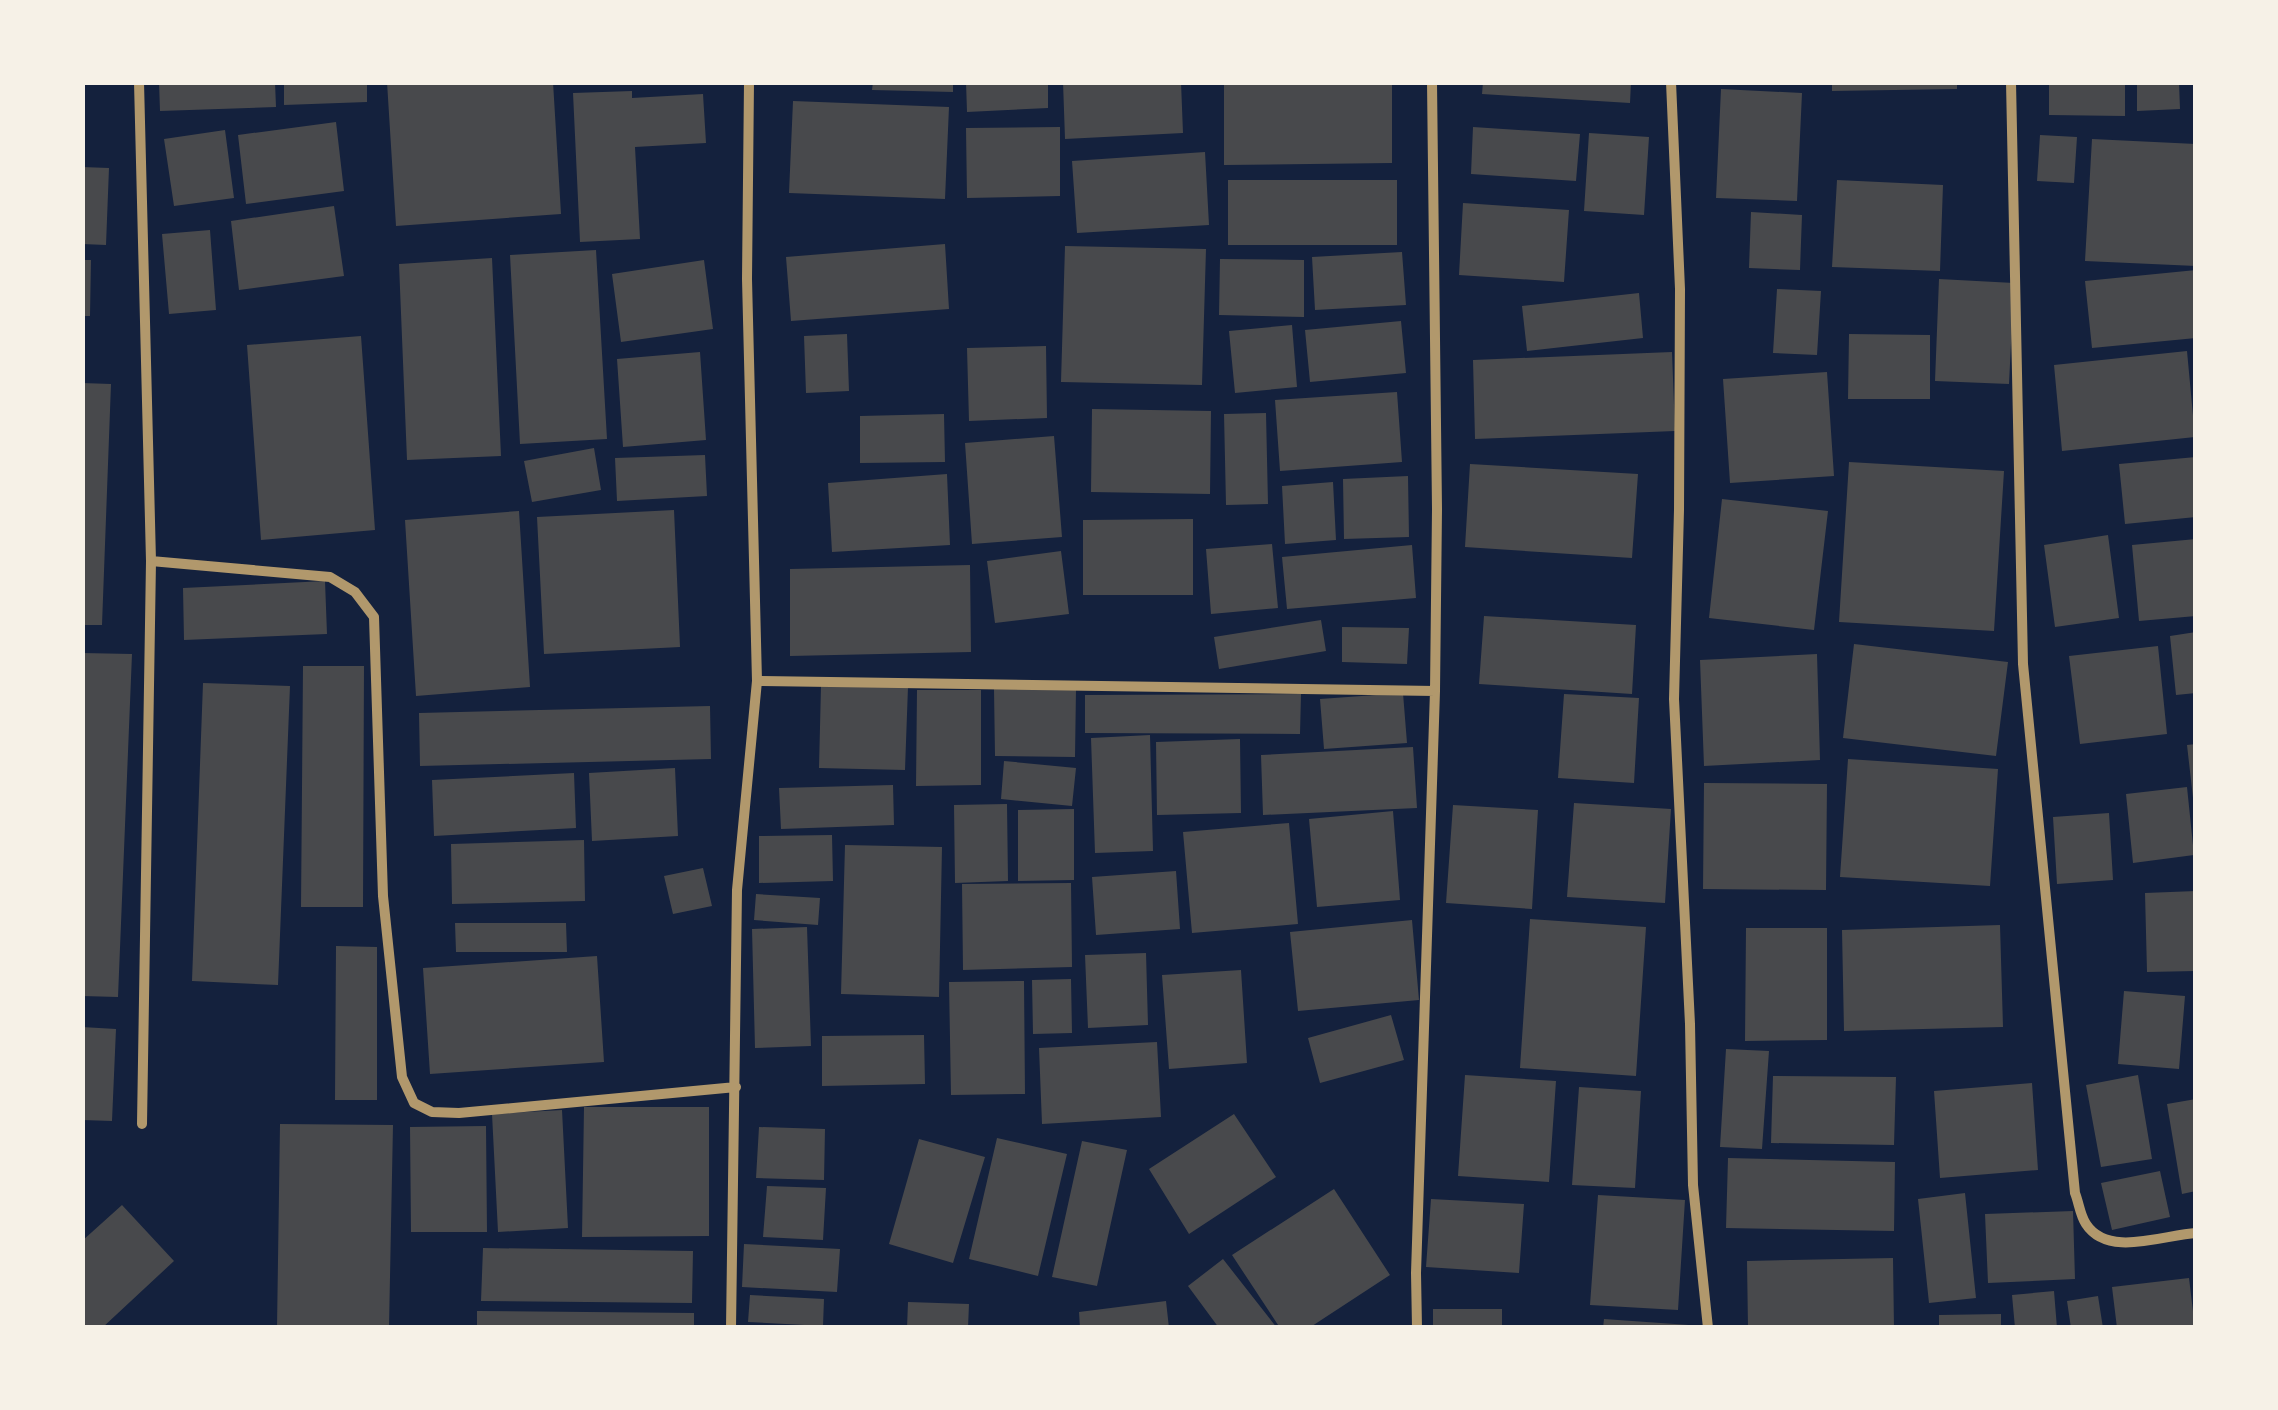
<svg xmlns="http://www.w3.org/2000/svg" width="2278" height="1410" font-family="Commissioner,sans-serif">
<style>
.building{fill:#48494c}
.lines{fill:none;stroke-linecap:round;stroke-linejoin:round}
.minor{stroke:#b1986c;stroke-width:10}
</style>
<rect width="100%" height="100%" fill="#14213d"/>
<!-- building -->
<path class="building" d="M159,82H275L276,107L160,111Z
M284,82H367V102L284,105Z
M387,82H553L561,214L396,226Z
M873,82H953V92L872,90Z
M966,82H1048V108L967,112Z
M1063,82H1181L1183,133L1065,139Z
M1224,82H1392V163L1224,165Z
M1483,82H1631L1630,103L1482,94Z
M1832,82H1957V89L1832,91Z
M2049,82H2125V116L2049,115Z
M2137,82H2179L2180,109L2137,111Z
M1721,89L1802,93L1797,201L1716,198Z
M632,91V98L703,94L706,143L635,147L640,239L580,242L573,93Z
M793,101L949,107L945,199L789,193Z
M336,122L344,191L246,204L238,135Z
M1060,127V196L967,198L966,128Z
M1473,127L1580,134L1576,181L1471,174Z
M225,130L234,198L174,206L164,139Z
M1589,133L1649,137L1644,215L1584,211Z
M2040,135L2077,137L2074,183L2037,181Z
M2092,139L2196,144V266L2085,261Z
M1205,152L1209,225L1077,233L1072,161Z
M82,167L109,168L106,245L82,244Z
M1228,180H1397V245H1228Z
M1837,180L1943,185L1940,271L1832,267Z
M1463,203L1569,210L1564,282L1459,275Z
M334,206L344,276L239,290L231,221Z
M1751,212L1802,215L1800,270L1749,268Z
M210,230L216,310L169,314L162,234Z
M945,244L949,309L791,321L786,257Z
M1065,246L1206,249L1202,385L1061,382Z
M596,250L607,439L520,444L510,255Z
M1402,252L1406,305L1315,310L1312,257Z
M492,258L501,456L407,460L399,264Z
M1220,259L1304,260V317L1219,315Z
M82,260H91L90,316H82Z
M704,260L713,329L621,342L612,274Z
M2196,270V338L2092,348L2085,281Z
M1939,279L2014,283L2009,384L1935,381Z
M1777,289L1821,291L1817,355L1773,353Z
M1639,293L1643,338L1527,351L1522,306Z
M1401,321L1406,373L1310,382L1305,330Z
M1292,325L1297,387L1235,393L1229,331Z
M847,334L849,391L806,393L804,336Z
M1849,334L1930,335V399H1848Z
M361,336L375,530L261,540L247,345Z
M1046,346L1047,418L969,421L967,348Z
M2187,351L2195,437L2062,451L2054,365Z
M700,352L706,440L623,447L617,359Z
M1672,352L1675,431L1475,439L1473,360Z
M1827,372L1834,476L1730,483L1723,379Z
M82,383L111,384L102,625H82Z
M1397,392L1402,462L1280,471L1275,400Z
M1092,409L1211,411L1210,494L1091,492Z
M1266,413L1268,504L1226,505L1224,414Z
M944,414L945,462L860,463V416Z
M1054,436L1062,537L972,544L965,443Z
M594,448L601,490L532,502L524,461Z
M705,455L707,496L617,501L615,458Z
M2196,457V517L2125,524L2119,464Z
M1849,462L2004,471L1994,631L1839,622Z
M1470,464L1638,474L1632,558L1465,547Z
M947,474L950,545L832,552L828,483Z
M1408,476L1409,537L1344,539L1343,479Z
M1333,482L1336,540L1285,544L1282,486Z
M1722,499L1828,511L1814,630L1709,618Z
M674,510L680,647L544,654L537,517Z
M519,511L530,687L416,696L405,520Z
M1193,519V595H1083V520Z
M2108,535L2119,618L2055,627L2044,545Z
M2196,539V616L2139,621L2132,545Z
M1272,544L1278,608L1211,614L1206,549Z
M1412,545L1416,598L1287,609L1282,557Z
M1061,551L1069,614L995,623L987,561Z
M970,565L971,652L790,656V569Z
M325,581L327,634L184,640L183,588Z
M1484,616L1636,625L1632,694L1479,684Z
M1321,620L1326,651L1219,669L1214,637Z
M1342,627L1409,628L1407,664L1342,662Z
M2196,632V693L2176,695L2170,636Z
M1854,644L2008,662L1996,756L1843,738Z
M2158,646L2167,734L2080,744L2069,656Z
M82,653L132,654L118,997L82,996Z
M1817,654L1820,760L1704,766L1700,660Z
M303,666H364L363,907H301Z
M203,683L290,686L278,985L192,981Z
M821,686L908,687L905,770L819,768Z
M994,689H1076L1075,757L995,756Z
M917,690H981V785L916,786Z
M1403,693L1407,743L1324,749L1320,699Z
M1301,694L1300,734L1085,733V695Z
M1564,694L1639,698L1634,783L1558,778Z
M710,706L711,759L420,766L419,713Z
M1150,735L1153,851L1095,853L1091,738Z
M1240,739L1241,813L1157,815L1156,742Z
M2196,744V798H2193L2187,745Z
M1413,747L1417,808L1263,815L1261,755Z
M1848,759L1998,769L1990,886L1840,877Z
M1004,761L1076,768L1072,806L1001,799Z
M675,768L678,836L592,841L589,773Z
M574,773L576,828L434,836L432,780Z
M1704,783L1827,784L1826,890L1703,889Z
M893,785L894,825L781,829L779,788Z
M2187,787L2194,855L2133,863L2126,794Z
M1574,803L1671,809L1665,903L1567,897Z
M1007,804L1008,881L955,883L954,805Z
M1453,805L1538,810L1532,909L1446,903Z
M1074,809V880L1018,881V810Z
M1393,811L1400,900L1317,907L1309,819Z
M2109,813L2113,880L2057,884L2053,817Z
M1289,823L1298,924L1192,933L1183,832Z
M832,835L833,881L759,883V836Z
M584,840L585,901L452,904L451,844Z
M845,845L942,847L939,997L841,994Z
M703,868L712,906L673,914L664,876Z
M1176,871L1180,929L1096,935L1092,877Z
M1071,883L1072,967L963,970L962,884Z
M2196,891V971L2147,972L2145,893Z
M756,894L820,898L818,925L754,920Z
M1530,919L1646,927L1636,1076L1520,1068Z
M1412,920L1419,1000L1298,1011L1290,932Z
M455,923H566L567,952H456Z
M2000,925L2003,1027L1844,1031L1842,930Z
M807,927L811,1046L755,1048L752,929Z
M1746,928H1827V1040L1745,1041Z
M336,946L377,947V1100H335Z
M1146,953L1148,1025L1088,1028L1085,955Z
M597,956L604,1062L430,1074L423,968Z
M1241,970L1247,1063L1169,1069L1162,975Z
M1071,979L1072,1033L1033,1034L1032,980Z
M1024,981L1025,1094L951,1095L949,982Z
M2124,991L2185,996L2179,1069L2118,1064Z
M1391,1015L1404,1060L1320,1083L1308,1038Z
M82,1027L116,1029L112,1121L82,1120Z
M924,1035L925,1084L822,1086V1036Z
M1157,1042L1161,1117L1042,1124L1039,1048Z
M1726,1049L1769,1051L1762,1149L1720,1147Z
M1465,1075L1556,1081L1549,1182L1458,1176Z
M2138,1075L2152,1159L2101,1167L2086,1085Z
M1773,1076L1896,1077L1894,1145L1771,1143Z
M2032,1083L2038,1170L1940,1178L1934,1091Z
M1579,1087L1641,1091L1635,1188L1572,1185Z
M2196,1099V1191L2182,1194L2167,1104Z
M584,1107H709V1236L582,1237Z
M562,1110L568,1228L498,1232L492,1114Z
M1234,1114L1276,1177L1189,1234L1149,1169Z
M280,1124L393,1125L389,1328H277Z
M486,1126L487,1232H411L410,1127Z
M759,1127L825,1129L824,1180L756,1178Z
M997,1138L1067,1154L1038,1276L969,1259Z
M919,1139L985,1157L953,1263L889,1244Z
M1082,1141L1127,1150L1097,1286L1052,1277Z
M1728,1158L1895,1162L1894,1231L1726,1228Z
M2160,1171L2170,1217L2112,1230L2101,1183Z
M767,1186L826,1188L823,1240L763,1237Z
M1334,1189L1390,1275L1309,1328H1280L1232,1255Z
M1965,1193L1976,1298L1929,1303L1918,1199Z
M1598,1195L1685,1200L1678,1310L1590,1305Z
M1431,1199L1524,1204L1519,1273L1426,1267Z
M122,1205L174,1261L102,1328H82V1241Z
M2073,1211L2075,1279L1988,1283L1985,1214Z
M744,1244L840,1249L837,1292L742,1287Z
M483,1248L693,1251L692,1303L481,1301Z
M1893,1258L1894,1328H1748L1747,1261Z
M1223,1259L1277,1328H1219L1188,1286Z
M2189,1278L2195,1328H2117L2112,1287Z
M2054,1291L2057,1328H2015L2012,1295Z
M750,1295L824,1299L823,1326L748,1322Z
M2098,1296L2103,1328H2071L2067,1301Z
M1166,1301L1169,1328H1080L1079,1312Z
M908,1302L969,1304L968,1328H907Z
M1433,1309H1502V1328H1433Z
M477,1311L694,1313V1328H477Z
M2001,1314V1328H1939V1315Z
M1604,1319L1689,1325V1328H1603Z"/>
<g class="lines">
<!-- minor -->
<path class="minor" d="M139,82L151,561L330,577L355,592L374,617L383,896L402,1077L414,1103L432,1112L459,1113L736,1087
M1671,82L1680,289L1679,510L1674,699L1690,1024L1693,1185L1708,1328
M2011,82L2023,664L2075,1193C2079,1203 2080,1215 2086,1224C2108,1258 2163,1235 2196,1233
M757,681L1435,691
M142,1124L151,561
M731,1328L737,890L757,681L747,279L749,82
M1417,1328L1416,1273L1435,691L1437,509L1432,82"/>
</g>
<!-- border -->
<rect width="2278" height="1410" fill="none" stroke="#f6f1e7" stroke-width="170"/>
</svg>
